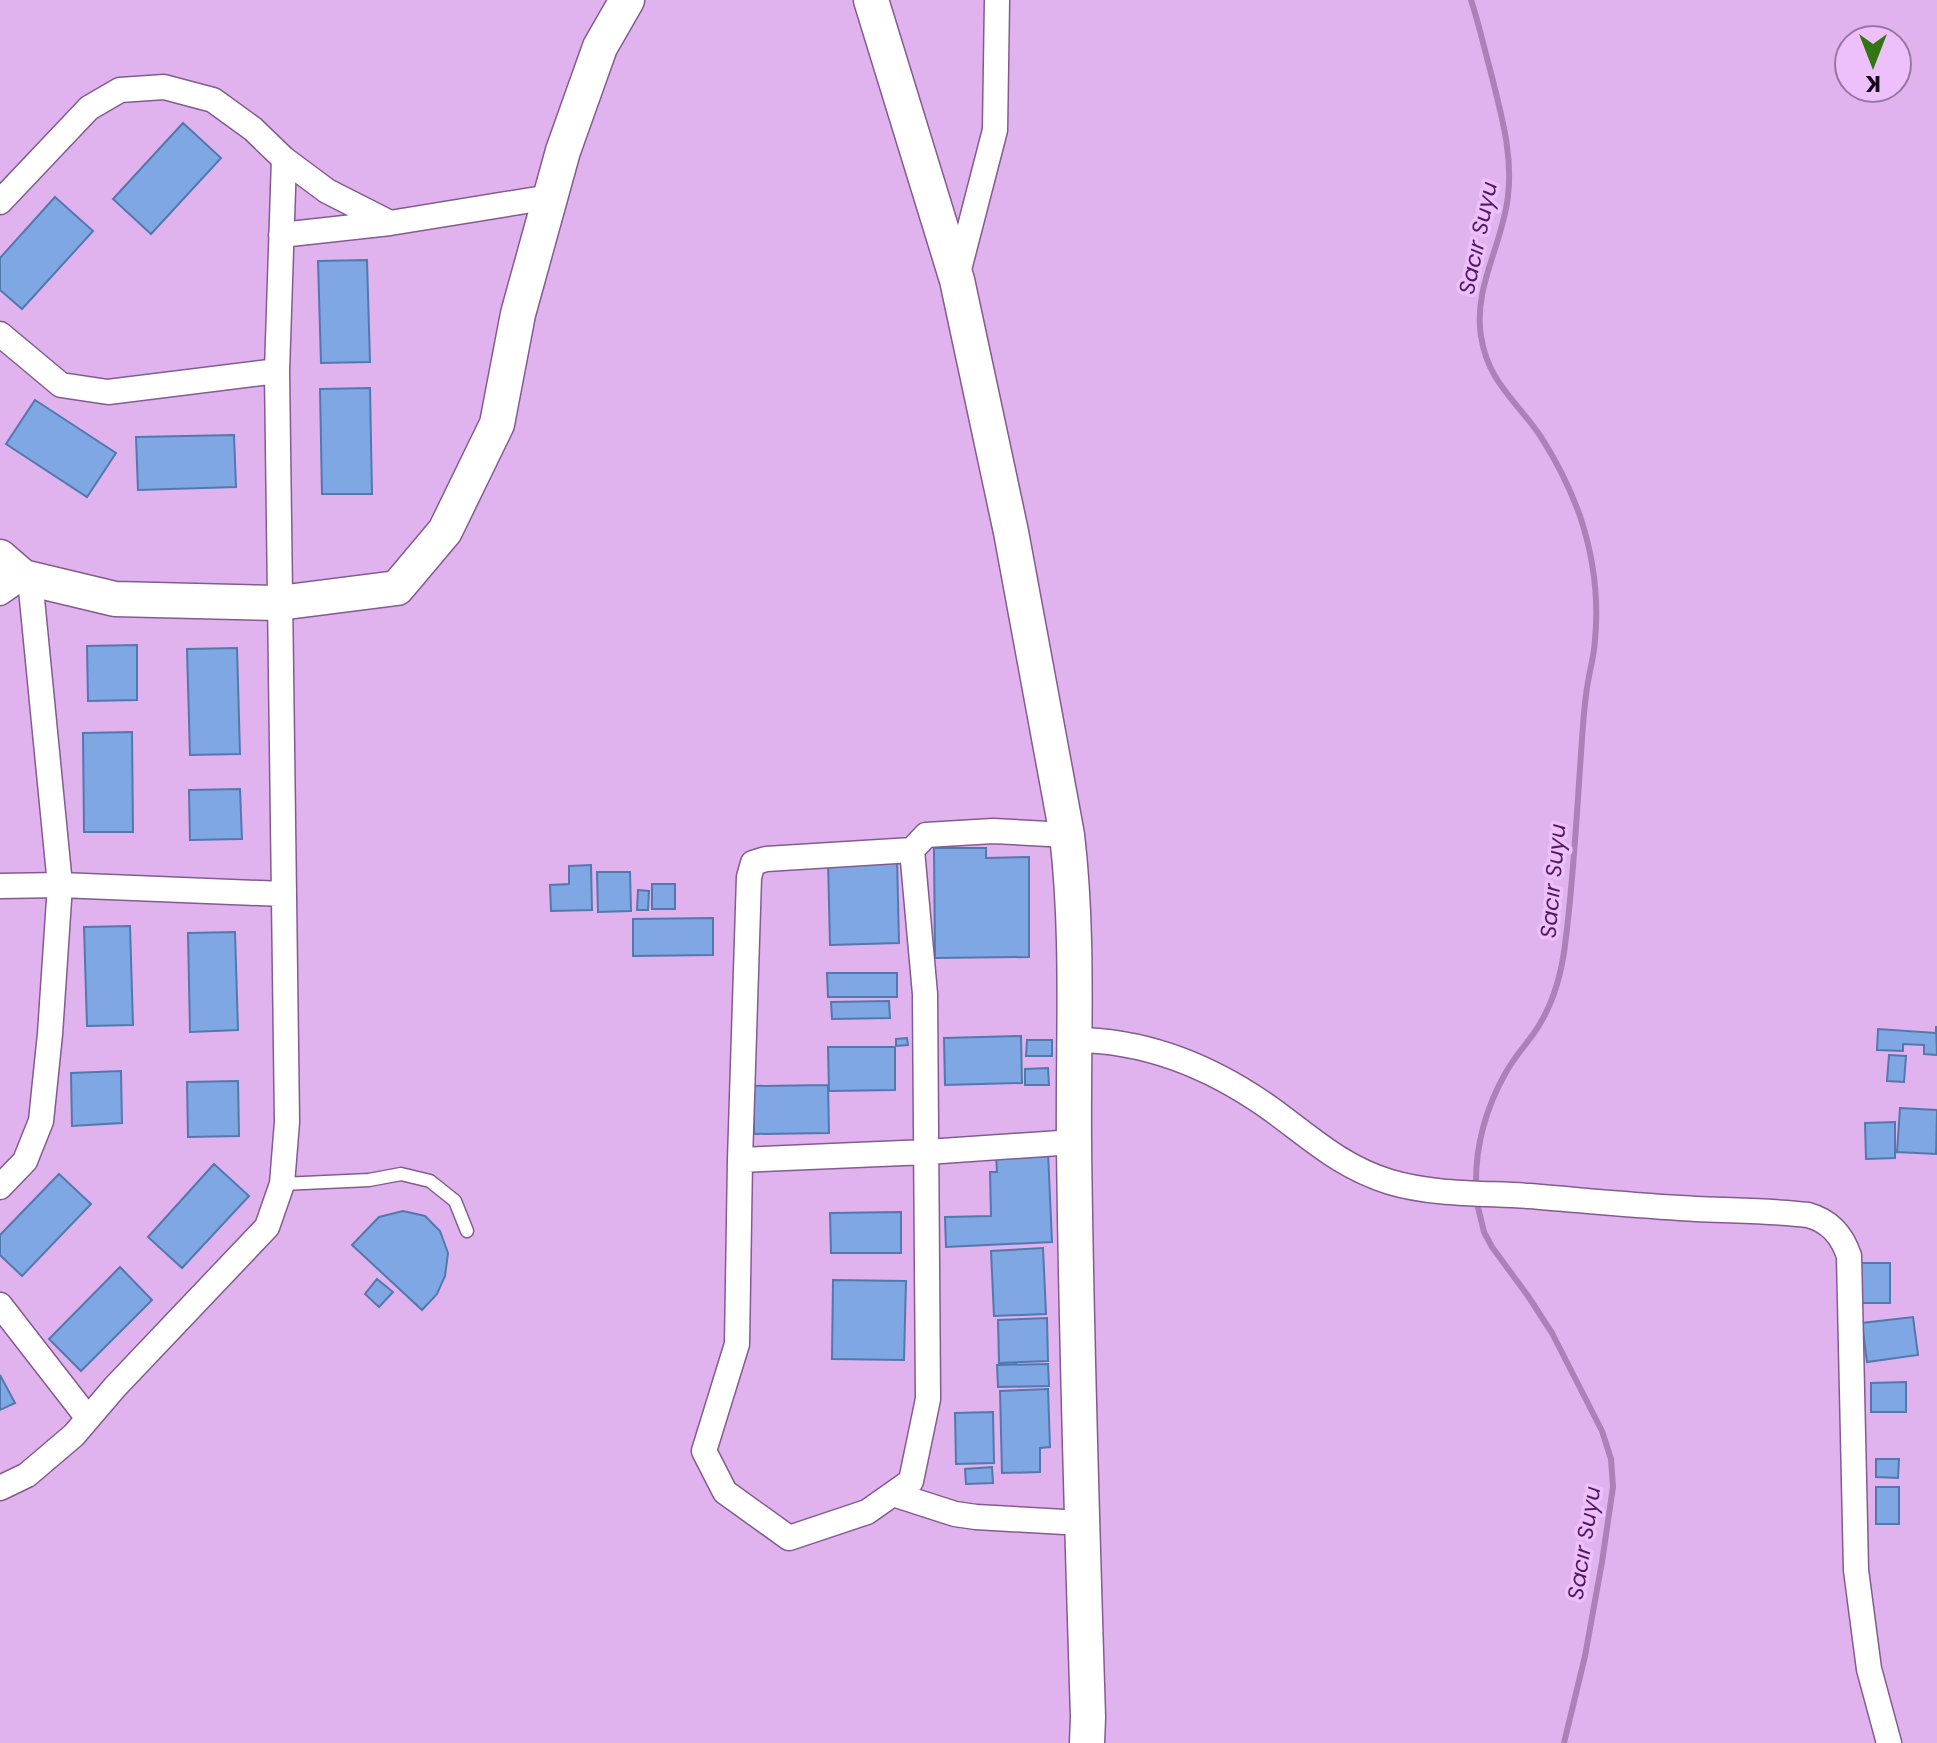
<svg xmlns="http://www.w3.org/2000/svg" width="1937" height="1743" font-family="Poppins,sans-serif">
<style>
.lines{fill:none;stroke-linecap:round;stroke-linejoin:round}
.stream{stroke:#ad80ba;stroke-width:6}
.building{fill:#7fa7e3;stroke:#5378ae;stroke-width:2}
.lane-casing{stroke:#845b91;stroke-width:15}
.street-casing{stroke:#845b91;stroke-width:27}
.secondary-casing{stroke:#845b91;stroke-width:37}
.lane{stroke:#fff;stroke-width:12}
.street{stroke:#fff;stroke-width:24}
.secondary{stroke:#fff;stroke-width:34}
.labels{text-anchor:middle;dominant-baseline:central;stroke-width:7;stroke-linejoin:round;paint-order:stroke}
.water-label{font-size:22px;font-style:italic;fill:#511860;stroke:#edbffb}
</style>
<rect width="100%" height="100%" fill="#e0b3ee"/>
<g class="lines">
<!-- stream -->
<path class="stream" d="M1471,0C1479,24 1484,48 1491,73C1501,114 1513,153 1508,196C1503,244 1473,287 1481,336C1488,383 1517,401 1541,437C1557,462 1570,488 1580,516C1593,555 1599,598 1595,640C1594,658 1588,676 1586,695C1584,710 1583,724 1582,739C1577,808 1574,877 1565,945C1561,977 1553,1006 1534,1033C1524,1047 1513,1059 1505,1074C1486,1108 1475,1148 1476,1188
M1476,1199L1484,1232L1492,1247L1528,1296L1552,1333L1602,1431L1611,1459L1613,1487L1602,1562L1585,1656L1564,1743"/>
</g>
<!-- building -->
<path class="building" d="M183,123L221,158L151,234L113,199Z
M55,197L93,231L22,309L0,290V258Z
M367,260L370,362L321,363L318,261Z
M370,388L372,494H322L320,389Z
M35,400L116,453L87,497L6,444Z
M234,435L236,487L138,490L136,437Z
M137,645V700L88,701L87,646Z
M237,648L240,754L190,755L187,649Z
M132,732L133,832H84L83,733Z
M240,789L242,839L190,840L189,790Z
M934,848H986V858L1029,857V957L935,958Z
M897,858L899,943L830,945L828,860Z
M591,865L592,910L551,911L550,885L569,884V866Z
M597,872H630L631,911L598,912Z
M652,884H675V909H652Z
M638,890L649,891L648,910H637Z
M713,918V955L633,956V919Z
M130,926L133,1025L87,1026L84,927Z
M235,932L238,1030L190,1032L188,933Z
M827,973H897V997H828Z
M889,1001L890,1018L832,1019L831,1002Z
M1936,1026L1937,1055L1924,1054V1045L1903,1044V1051L1877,1050L1878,1029L1936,1033Z
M1021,1036L1022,1083L945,1085L944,1038Z
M907,1038L908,1045L896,1046V1039Z
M1027,1040H1052V1056H1026Z
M828,1047H895V1090L829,1091Z
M1889,1055L1906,1056L1904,1082L1887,1081Z
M1048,1068L1049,1085H1025V1069Z
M121,1071L122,1123L72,1126L71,1073Z
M238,1081L239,1136L188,1137L187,1082Z
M828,1085L829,1133L754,1134V1086Z
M1900,1108L1937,1110L1936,1154L1897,1152Z
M1895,1122V1158L1866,1159L1865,1123Z
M1048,1152L1052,1242L946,1247L945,1217L991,1216L990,1172H997L996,1154Z
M214,1164L249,1196L182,1268L148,1237Z
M59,1174L91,1204L22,1276L0,1255V1235Z
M403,1211L425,1216L440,1231L448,1253L445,1276L437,1294L422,1310L352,1245L379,1217Z
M901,1212V1253H831L830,1213Z
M1043,1248L1046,1314L994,1316L991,1251Z
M1857,1263H1890V1303H1857Z
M120,1267L152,1300L81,1371L49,1339Z
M377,1279L393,1292L379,1307L365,1294Z
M833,1280L906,1281L904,1360L832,1359Z
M1913,1317L1918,1355L1867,1362L1862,1323Z
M1047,1318L1048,1361L999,1363L998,1320Z
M1048,1364L1049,1386L998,1387L997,1365Z
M0,1375L15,1403L0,1410Z
M1906,1382V1412H1871V1383Z
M1048,1389L1050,1447L1040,1448V1472L1002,1473L1000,1391Z
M993,1412L994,1463L956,1464L955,1413Z
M1876,1459H1899L1898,1478L1876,1477Z
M992,1467L993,1483L966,1484L965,1469Z
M1876,1487H1899V1524H1876Z"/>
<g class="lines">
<!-- lane casing -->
<g class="lane-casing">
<path id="lane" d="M282,1184L369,1180L401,1174L430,1181L455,1201L467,1231"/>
</g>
<!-- street casing -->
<g class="street-casing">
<path id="street" d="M0,202L89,108L120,90L164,87L213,100L253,129L284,159L327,191L390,223L550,197
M281,235L390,223
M957,277L995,130L997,0
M0,334L61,385L108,392L277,371
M0,593L23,577
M912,850L925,994L928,1399L911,1481L867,1512L789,1538L725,1492L704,1451L737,1344L740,1160L749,877L753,863L766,859L912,850L926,835L993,831L1067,835
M0,886L60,885L283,894
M1074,1040C1147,1040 1212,1067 1271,1109C1311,1138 1341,1167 1390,1182C1434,1195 1483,1193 1529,1196C1579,1200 1630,1205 1680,1208C1723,1211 1765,1210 1808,1215C1830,1221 1842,1235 1849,1256L1856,1570L1869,1669L1889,1743
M740,1160L927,1152L1074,1142
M0,1187L25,1161L41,1121L50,1034L60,885L30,579
M0,1305L87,1417
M0,1488L27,1475L74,1435L115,1387L267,1227L282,1184L287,1122L277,371L284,159
M893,1494L955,1514L976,1517L1082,1523"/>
</g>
<!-- secondary casing -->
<g class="secondary-casing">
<path id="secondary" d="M871,0L957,280L1011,532L1067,835C1079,937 1073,1040 1074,1143C1076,1334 1082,1526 1088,1717L1087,1743
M0,557L23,577L115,599L279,603L397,588L445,531L497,424L518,314L563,151L600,47L627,0"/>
</g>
<!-- lane -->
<use href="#lane" class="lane"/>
<!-- street -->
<use href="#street" class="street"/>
<!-- secondary -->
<use href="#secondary" class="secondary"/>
</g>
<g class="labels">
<!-- water labels -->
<g class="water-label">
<text transform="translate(1478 238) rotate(-78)">Sacır Suyu</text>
<text transform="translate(1553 881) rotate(-85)">Sacır Suyu</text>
<text transform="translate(1584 1543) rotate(-81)">Sacır Suyu</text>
</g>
</g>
<!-- north arrow -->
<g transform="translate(1873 64) rotate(180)"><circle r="38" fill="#edbffb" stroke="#9876a2" stroke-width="2"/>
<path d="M0-6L14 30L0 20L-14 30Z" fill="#327513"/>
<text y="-12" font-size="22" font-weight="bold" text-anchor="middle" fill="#18081d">K</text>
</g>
</svg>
